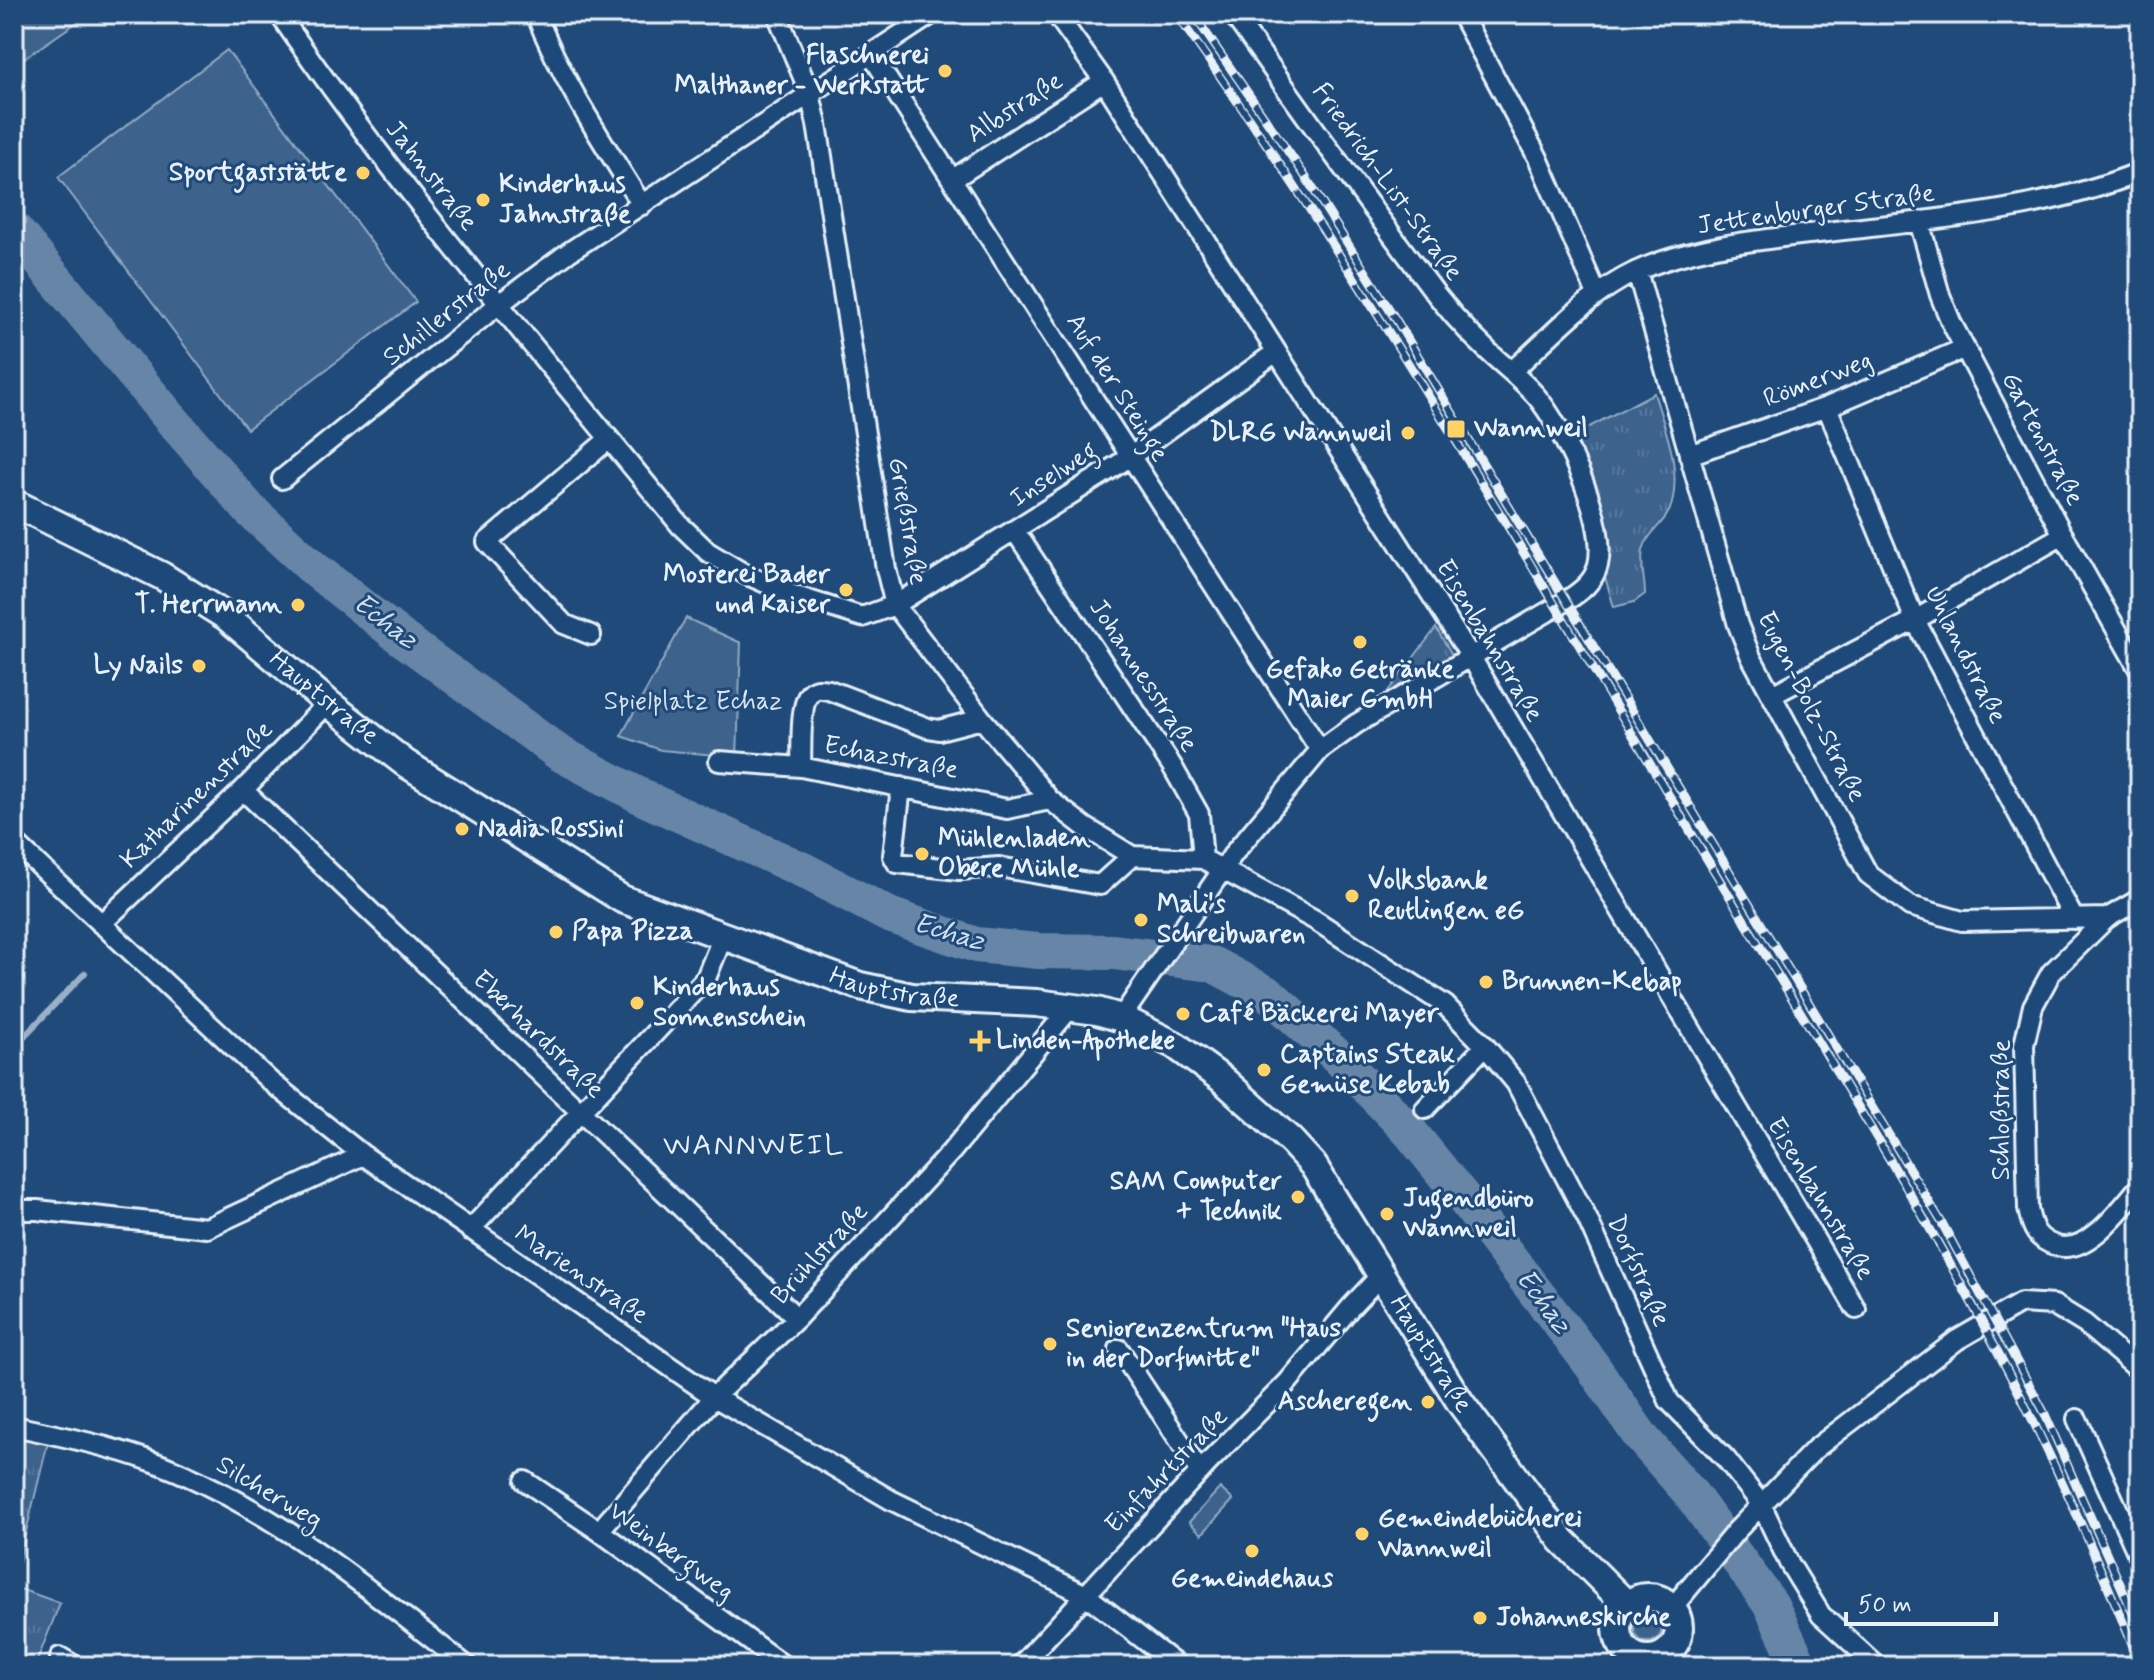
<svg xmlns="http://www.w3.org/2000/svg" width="2154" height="1680" font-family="Mynerve,sans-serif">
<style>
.grass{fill:url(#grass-tufts);stroke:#92aac2;stroke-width:2}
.green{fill:#3c628c;stroke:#92aac2;stroke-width:2}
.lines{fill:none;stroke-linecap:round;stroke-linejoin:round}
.stream{stroke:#9ab0c7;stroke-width:6}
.river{stroke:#6685a7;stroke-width:36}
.street-casing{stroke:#e8f1f8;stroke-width:24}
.secondary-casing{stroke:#e8f1f8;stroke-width:32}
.street{stroke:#1f4a7a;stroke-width:18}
.secondary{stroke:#1f4a7a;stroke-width:26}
.rail-casing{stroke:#e8f1f8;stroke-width:9}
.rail{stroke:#1f4a7a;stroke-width:6;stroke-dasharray:18;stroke-linecap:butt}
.poi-dot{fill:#ffd166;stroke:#1f4a7a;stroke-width:3}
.labels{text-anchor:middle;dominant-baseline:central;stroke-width:6;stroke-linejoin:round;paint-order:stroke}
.poi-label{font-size:26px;font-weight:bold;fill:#e8f1f8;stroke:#1f4a7a;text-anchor:start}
.street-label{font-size:26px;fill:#e8f1f8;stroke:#1f4a7a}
.park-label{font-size:26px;fill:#d7e3ed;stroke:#1f4a7a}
.water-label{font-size:28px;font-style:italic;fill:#d4e1ec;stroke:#1f4a7a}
.quarter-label{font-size:30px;letter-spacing:2px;fill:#e8f1f8;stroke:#1f4a7a}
</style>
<defs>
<pattern id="grass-tufts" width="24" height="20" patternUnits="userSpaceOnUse" patternTransform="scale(2)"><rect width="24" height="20" fill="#3c628c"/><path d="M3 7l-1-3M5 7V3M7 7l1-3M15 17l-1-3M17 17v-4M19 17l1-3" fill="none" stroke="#58799d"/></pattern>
</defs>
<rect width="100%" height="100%" fill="#1f4a7a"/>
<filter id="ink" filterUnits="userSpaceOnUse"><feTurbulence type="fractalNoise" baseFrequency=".0125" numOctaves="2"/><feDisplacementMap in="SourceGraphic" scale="16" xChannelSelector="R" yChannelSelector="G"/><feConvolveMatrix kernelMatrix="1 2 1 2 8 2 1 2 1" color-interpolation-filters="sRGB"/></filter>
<g filter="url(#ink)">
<!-- grass -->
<path class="grass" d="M1654,393C1665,429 1681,466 1672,503C1668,522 1648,531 1643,550C1640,564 1645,580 1645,594L1634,602L1614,607L1605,577L1608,557L1604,523L1574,435Z
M1436,628L1454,658L1382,699Z
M14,1431L50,1434L14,1581Z
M14,1587L60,1603L35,1666H14Z
M1634 1628a14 14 0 1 1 28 0a14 14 0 1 1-28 0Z"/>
<!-- green -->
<path class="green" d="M14,14H89L14,65Z
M227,50L416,302L247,429L58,177Z
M686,618L741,643L737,757L661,750L621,736Z
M1220,1488L1233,1500L1202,1534L1189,1522Z"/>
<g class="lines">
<!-- stream -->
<path class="stream" d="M14,1047L85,973"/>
<!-- river -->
<path class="river" d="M14,229L165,412L250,510L313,568L403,639L559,753L648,800L803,870L889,915L976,945L1038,951L1113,952L1212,964L1270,995L1339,1058L1410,1132L1465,1200L1591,1364L1641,1437L1691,1494L1771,1605L1800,1666"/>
<!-- street casing -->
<g class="street-casing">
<path id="street" d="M279,14C402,193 543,357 680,525L708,552L745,574L793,595L862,617L895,605L1130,457L1276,352
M536,14C562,81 604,144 642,205
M777,14L810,94L817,124L886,569L895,605L982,719L1050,800L1085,827L1132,856L1203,859L1315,920L1445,1005L1485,1046L1516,1083L1587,1218L1669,1401L1726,1459L1761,1504L1789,1563L1821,1615L1877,1666
M1056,14L1104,81L1471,657L1856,1309
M1461,14L1538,158L1597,295
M871,54L1320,750
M953,179L1104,81
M1919,221L1940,295L1951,322L2063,535L2140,671
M1637,271L1738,625L1751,657L1868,874L1910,906L1962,921L2107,918
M1512,371C1550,337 1588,294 1635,272C1691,246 1758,240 1818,233C1926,220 2038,213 2140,172
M1827,407L1915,620L2074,919
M1689,455L1827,407L1965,348
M282,479L498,305L569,252L932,14
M1015,531L1172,766L1199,814L1203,859
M591,635L564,624L487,542L609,439
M1772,695L1915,620L2063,535
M719,761L801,767L1007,809L1050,800
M801,767C802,751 799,704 810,693C816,687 822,689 829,690L928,728L939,730L982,719
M901,787L893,856L897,863L959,870L999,867L1100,885L1132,856
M243,790L797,1318
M14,842L271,1082L363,1155L714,1397L891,1500L1086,1595L1178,1666
M2140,899L2107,918L2051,973L2033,1006L2024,1045L2028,1209C2032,1228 2036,1240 2057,1246C2088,1255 2122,1207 2140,1186
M101,924L243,790L328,703
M1121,1018L1234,853L1320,750L1356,724L1566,601C1580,592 1594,582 1598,565C1608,523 1566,435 1541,402C1526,382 1507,369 1489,352C1464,329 1441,302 1421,274C1357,189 1295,101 1233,14
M1425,1109L1485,1046
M14,1210H37L207,1228L363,1155
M470,1230L706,978L723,936
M1119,1349L1200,1472
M2077,1419L2140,1559
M14,1426C70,1438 126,1449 179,1472C285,1518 376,1595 467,1666
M525,1481L599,1531L784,1666
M599,1531L714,1397L797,1318L951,1152L1071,1007
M1672,1608L1736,1531L1815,1449L1957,1340L2021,1303L2054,1305L2085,1324L2140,1371
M60,1657L75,1666
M1020,1666L1208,1463L1288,1382L1350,1308L1381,1275"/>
</g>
<!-- secondary casing -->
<g class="secondary-casing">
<g id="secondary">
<path id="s1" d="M14,503L162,576L227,617L328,703L405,763L622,899L860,986L912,997L1037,1003L1097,1011L1121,1018L1175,1045L1222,1079L1291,1141L1313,1165L1460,1402L1562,1540L1627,1605"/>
<circle cx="1648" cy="1628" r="31"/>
</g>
</g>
<!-- street -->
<use href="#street" class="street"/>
<!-- secondary -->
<use href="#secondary" class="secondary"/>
<!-- rail casing -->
<g class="rail-casing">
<path id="rail" d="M1176,14C1361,272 1520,547 1683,819C1796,1009 1918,1194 2018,1391C2063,1479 2102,1571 2140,1663
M1193,14L1303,173L1398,323L1942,1223L2044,1412L2140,1629"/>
</g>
<!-- rail -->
<use href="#rail" class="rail"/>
</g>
</g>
<!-- markers -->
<g class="poi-dot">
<circle cx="945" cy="71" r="8"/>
<circle cx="363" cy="173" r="8"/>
<circle cx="483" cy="200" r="8"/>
<rect x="1446" y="419" width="20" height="20" rx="4"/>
<circle cx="1408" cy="433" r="8"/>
<circle cx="846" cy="590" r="8"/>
<circle cx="298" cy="605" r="8"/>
<circle cx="1360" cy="642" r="8"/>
<circle cx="199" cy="666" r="8"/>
<circle cx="462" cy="829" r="8"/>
<circle cx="922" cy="854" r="8"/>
<circle cx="1352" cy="896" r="8"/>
<circle cx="1141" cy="920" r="8"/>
<circle cx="556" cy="932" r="8"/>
<circle cx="1486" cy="982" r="8"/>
<circle cx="637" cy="1003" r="8"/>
<circle cx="1183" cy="1014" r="8"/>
<path d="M976 1029h8v8h8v8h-8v8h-8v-8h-8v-8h8z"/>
<circle cx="1264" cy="1070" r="8"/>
<circle cx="1298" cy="1197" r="8"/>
<circle cx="1387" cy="1214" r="8"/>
<circle cx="1050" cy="1344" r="8"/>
<circle cx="1428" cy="1402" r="8"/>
<circle cx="1362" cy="1534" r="8"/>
<circle cx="1252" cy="1551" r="8"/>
<circle cx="1480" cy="1618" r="8"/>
</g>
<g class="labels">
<!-- poi labels -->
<g class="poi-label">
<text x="929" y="56" text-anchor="end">Flaschnerei<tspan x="929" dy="30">Malthaner - Werkstatt</tspan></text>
<text x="347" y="173" text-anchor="end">Sportgaststätte</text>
<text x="499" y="185">Kinderhaus<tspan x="499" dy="30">Jahnstraße</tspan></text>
<text x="1474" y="429">Wannweil</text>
<text x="1392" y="433" text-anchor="end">DLRG Wannweil</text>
<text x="830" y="575" text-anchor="end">Mosterei Bader<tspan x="830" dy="30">und Kaiser</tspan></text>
<text x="282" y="605" text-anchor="end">T. Herrmann</text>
<text x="183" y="666" text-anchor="end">Ly Nails</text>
<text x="1360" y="670" text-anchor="middle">Gefako Getränke<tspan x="1360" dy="30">Maier GmbH</tspan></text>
<text x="478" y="829">Nadia Rossini</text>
<text x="938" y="839">Mühlenladen<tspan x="938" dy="30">Obere Mühle</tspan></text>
<text x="1368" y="881">Volksbank<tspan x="1368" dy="30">Reutlingen eG</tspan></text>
<text x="1157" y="905">Mali's<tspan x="1157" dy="30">Schreibwaren</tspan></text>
<text x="572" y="932">Papa Pizza</text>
<text x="1502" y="982">Brunnen-Kebap</text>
<text x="653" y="988">Kinderhaus<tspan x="653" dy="30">Sonnenschein</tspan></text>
<text x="1199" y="1014">Café Bäckerei Mayer</text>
<text x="996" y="1041">Linden-Apotheke</text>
<text x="1280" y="1055">Captains Steak<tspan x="1280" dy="30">Gemüse Kebab</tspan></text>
<text x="1282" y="1182" text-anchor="end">SAM Computer<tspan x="1282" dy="30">+ Technik</tspan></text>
<text x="1403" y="1199">Jugendbüro<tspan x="1403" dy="30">Wannweil</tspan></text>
<text x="1066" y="1329">Seniorenzentrum "Haus<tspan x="1066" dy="30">in der Dorfmitte"</tspan></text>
<text x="1412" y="1402" text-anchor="end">Ascheregen</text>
<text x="1378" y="1519">Gemeindebücherei<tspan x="1378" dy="30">Wannweil</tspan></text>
<text x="1252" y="1579" text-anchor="middle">Gemeindehaus</text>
<text x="1496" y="1618">Johanneskirche</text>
</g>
<!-- street labels -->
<g class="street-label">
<text transform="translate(1015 108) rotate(-33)">Albstraße</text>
<text transform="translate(431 176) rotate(52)">Jahnstraße</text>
<text transform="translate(1387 182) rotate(54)">Friedrich-List-Straße</text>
<text transform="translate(1816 210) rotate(-8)">Jettenburger Straße</text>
<text transform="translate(447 314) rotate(-38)">Schillerstraße</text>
<text transform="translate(1818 380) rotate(-21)">Römerweg</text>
<text transform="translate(1117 388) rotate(58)">Auf der Steinge</text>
<text transform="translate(2042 439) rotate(62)">Gartenstraße</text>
<text transform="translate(1054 475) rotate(-33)">Inselweg</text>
<text transform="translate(907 521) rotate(80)">Grießstraße</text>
<text transform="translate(1489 641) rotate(59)">Eisenbahnstraße</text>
<text transform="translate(1965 655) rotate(63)">Uhlandstraße</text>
<text transform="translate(1143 676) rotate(57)">Johannesstraße</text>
<text stroke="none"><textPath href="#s1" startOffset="368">Hauptstraße</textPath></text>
<text transform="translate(1811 707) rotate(63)">Eugen-Bolz-Straße</text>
<text transform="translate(891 758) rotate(11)">Echazstraße</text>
<text transform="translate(197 795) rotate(-44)">Katharinenstraße</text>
<text stroke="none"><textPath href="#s1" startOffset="1016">Hauptstraße</textPath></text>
<text transform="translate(538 1035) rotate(44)">Eberhardstraße</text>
<text transform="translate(2002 1110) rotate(-90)">Schloßstraße</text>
<text transform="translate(1820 1199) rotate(59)">Eisenbahnstraße</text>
<text transform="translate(820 1254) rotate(-47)">Brühlstraße</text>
<text transform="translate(1638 1271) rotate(66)">Dorfstraße</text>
<text transform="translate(581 1275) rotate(34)">Marienstraße</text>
<text stroke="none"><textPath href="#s1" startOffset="1712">Hauptstraße</textPath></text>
<text transform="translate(1167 1471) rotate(-46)">Einfahrtstraße</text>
<text transform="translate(269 1493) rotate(31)">Silcherweg</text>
<text transform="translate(671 1552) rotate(36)">Weinbergweg</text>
</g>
<!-- park labels -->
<g class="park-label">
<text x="693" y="702">Spielplatz Echaz</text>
</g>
<!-- water labels -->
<g class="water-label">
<text transform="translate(385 622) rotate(37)">Echaz</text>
<text transform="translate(949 933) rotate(16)">Echaz</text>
<text transform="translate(1543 1302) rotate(53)">Echaz</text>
</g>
<!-- quarter labels -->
<g class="quarter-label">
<text x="754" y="1145">WANNWEIL</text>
</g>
</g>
<!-- margin -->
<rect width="2154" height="1680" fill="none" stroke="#1f4a7a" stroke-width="48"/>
<rect x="24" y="24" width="2106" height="1632" fill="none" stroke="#e8f1f8" stroke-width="3" filter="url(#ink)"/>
<!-- scale -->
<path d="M1846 1612v12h150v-12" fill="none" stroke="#e8f1f8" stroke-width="4"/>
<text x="1858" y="1612" font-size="24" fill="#e8f1f8" stroke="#1f4a7a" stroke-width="6" paint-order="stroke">50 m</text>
</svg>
